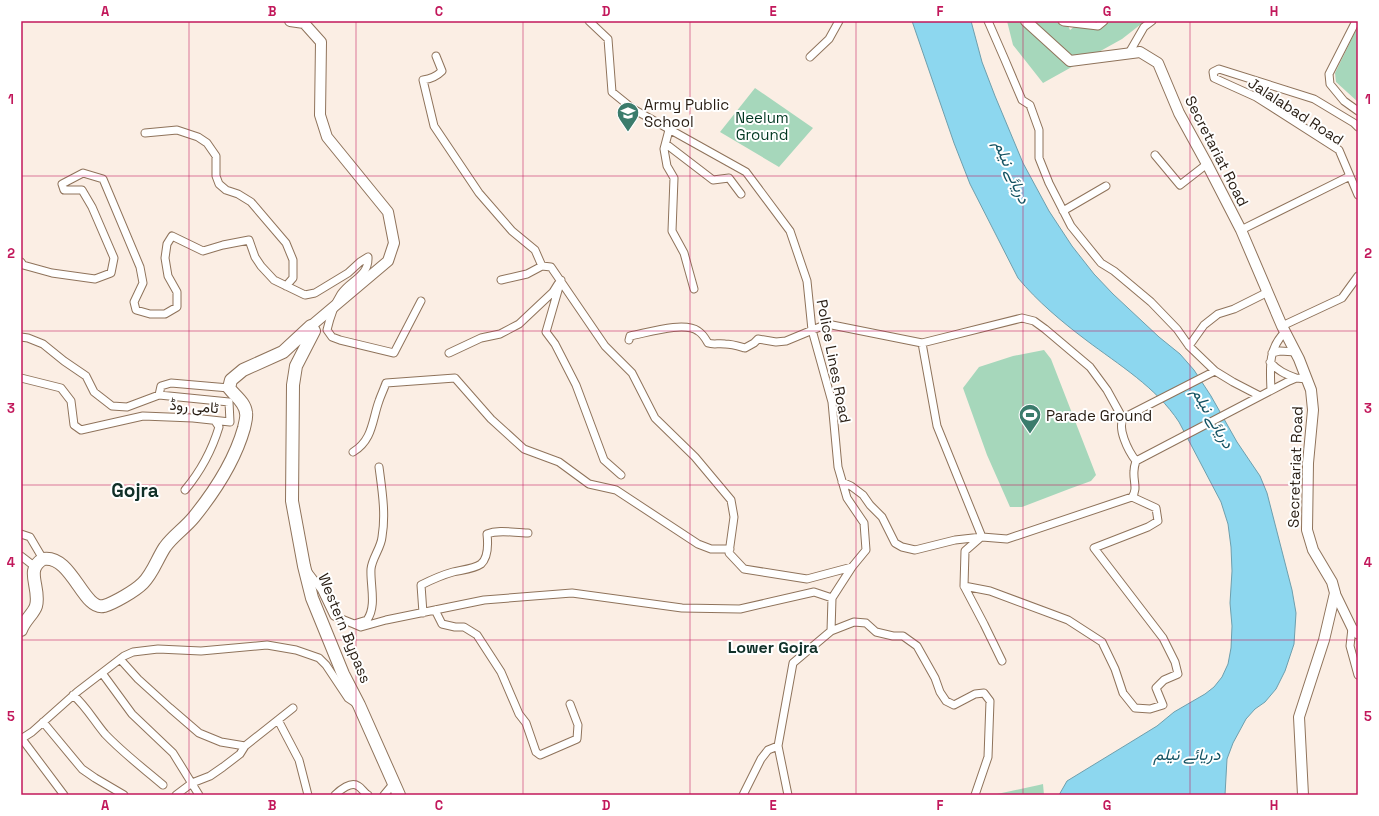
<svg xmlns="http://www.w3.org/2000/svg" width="1379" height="816" font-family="'Space Grotesk',Vazirmatn,sans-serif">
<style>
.green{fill:#a6d7bb}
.water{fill:#8dd7ef;stroke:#6e9fad}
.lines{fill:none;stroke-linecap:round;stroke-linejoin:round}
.minor-casing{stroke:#8f735b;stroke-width:9}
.tertiary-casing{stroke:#8f735b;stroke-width:11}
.secondary-casing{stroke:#8f735b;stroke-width:12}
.trunk-casing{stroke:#8f735b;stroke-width:14}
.minor{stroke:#fff;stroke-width:7}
.tertiary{stroke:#fff;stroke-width:9}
.secondary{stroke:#fff;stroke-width:10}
.trunk{stroke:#fff;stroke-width:12}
.grid{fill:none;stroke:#c2185b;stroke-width:1;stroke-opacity:0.55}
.labels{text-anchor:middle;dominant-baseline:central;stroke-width:4;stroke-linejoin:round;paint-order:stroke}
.poi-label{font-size:15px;fill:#271c12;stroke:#fff;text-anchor:start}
.street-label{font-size:15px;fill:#271c12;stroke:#fff}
.park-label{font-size:15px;fill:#013721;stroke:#fff}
.water-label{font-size:16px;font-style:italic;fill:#145363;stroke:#fff}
.neighbourhood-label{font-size:16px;font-weight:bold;fill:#103028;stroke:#fff}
.district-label{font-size:19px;font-weight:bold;fill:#103028;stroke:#fff}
.neatline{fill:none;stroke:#c2185b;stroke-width:1.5}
.grid-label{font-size:13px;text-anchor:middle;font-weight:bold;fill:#c2185b}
</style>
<rect width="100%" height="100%" fill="#fbeee4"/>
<!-- green -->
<path class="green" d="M1007,21H1066L1070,30L1081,21H1145L1122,39L1043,83L1013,45Z
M1358,26V102L1336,82L1335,73Z
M755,88L813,128L779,167L720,132Z
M1044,350L1051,359L1096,475L1091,481L1069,489L1022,507H1010L987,455L963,388L979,367L1013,356Z
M1043,784L1044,795L997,794L1039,785Z"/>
<!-- water -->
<path class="water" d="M912,21H971L982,62L995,96L1023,163L1049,211L1072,246L1094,274L1113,294L1159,337L1180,354L1194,370L1211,396L1237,442L1260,476L1267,493L1292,590L1296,613L1294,644L1285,671L1276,689L1265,702L1255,709L1246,719L1233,743L1227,759L1225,795H1059L1067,781L1126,745L1157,726L1174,712L1205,694L1214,687L1222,677L1228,664L1231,648L1232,626L1230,603L1232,571L1231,547L1228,524L1221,502L1179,422C1156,387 1119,365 1086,340C1062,322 1037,301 1018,278L970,184L954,143Z"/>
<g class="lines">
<!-- minor casing -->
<g class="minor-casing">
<path id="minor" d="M589,21L608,39L612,92L633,109L746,172L790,231L807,281L812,330L832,402L838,467L847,498L864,523L866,550L852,567L832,598L831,631L793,663L778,746L788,795
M988,21L1005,60L1022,100L1030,105L1039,130V158L1049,183L1071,226L1101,263L1114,271L1151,302L1177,329L1189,346L1215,371
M1062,21L1064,22L1098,26L1104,21
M1356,21L1329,74L1330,84L1344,101L1358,111
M1129,53L1144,27L1152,21
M436,56L442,71C436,77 431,79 423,80L434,126L479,193L512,231L535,250L542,266
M810,57L829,39L839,21
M669,130L664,149L667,166L674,178L672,231L684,253L694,289
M145,133L177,130L198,137L207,143L216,156V176L219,184L226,190L238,194L251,202L286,243L293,260V278L286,286
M666,144L713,180L729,178L741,194
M1155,155L1180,185L1207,164
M1350,176L1358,195
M1063,211L1106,186
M1241,230L1350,176L1339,150L1256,97L1214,78L1213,72L1219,69L1314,99L1354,123L1358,127
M21,262L23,265L52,273L95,279L111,273L114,258L92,207L82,190H64L62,184L83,173L103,179L140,267L143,283L134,302L136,310L150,314H165L177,307V292L168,276L165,258L167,244L172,236L203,251L223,245L249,240L255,257L261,266L274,280L305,295L315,293L348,273L360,262L368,257C369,277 350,280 341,294C334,305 330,317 327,330L332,337L340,340L394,353L421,301
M501,280L527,274L542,266L551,267L605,346L632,373L655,418L695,457L731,500L734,517L729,553L744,569L807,579L852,567
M561,280L546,332L555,344L576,385L604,460L621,475
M1282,326L1342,298L1358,276
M21,337L28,338L43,344L64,361L86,376L94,392L112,406L127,407L159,395
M629,340L630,336C647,333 684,321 698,331C703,334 705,338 708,343C714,345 718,343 725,344C732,344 738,346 745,348L754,343L758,339L776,342L786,341L827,324L922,343L937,426L982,537L1007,539L1132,497C1138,489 1133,481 1134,471C1134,468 1135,464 1136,461C1129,452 1115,426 1125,417L1215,371L1233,382L1260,396
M922,343L1022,318L1034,321L1045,329L1090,367L1107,390L1123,419
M1189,346L1204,325L1218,314L1234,309L1268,292
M449,353L481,338L500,334L519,324L553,292L558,284
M1272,353L1280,351L1296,352
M1270,362C1278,371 1285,374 1296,378
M21,378L61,388L71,401L74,425L81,430L143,416L193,418L230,422L229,402L159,395L161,386L171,383L229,388
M1271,390C1270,367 1268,349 1285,332
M353,452C373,440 372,420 379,401C381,395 384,389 386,383L455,378L491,419L524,449L559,462L589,484L616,490L698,544L711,549H730
M1136,461L1289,381L1296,378L1307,379
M842,482L851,486L863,495L870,505L882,517L895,543L902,547L915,550L955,540L982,537
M185,490C200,472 212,450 219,427L215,421
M21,534L30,537L43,559
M981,537L965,551L964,586L984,624L1002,661
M21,556L34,566
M308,572L321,589L334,616L354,624L367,620C377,606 370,585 371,569C372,558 381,548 382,537C386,514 382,490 379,467
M964,586L990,591L1068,620L1102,642L1115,669L1123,693L1135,708L1150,709L1163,705L1156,688L1164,680L1178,674L1175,662L1163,638L1094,548L1148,527L1158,521L1156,508L1132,497
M435,610L442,624L455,627H464L477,635L501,672L519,714L526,723L536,752L540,755L577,739L578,725L570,704
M423,613L421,585C431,580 442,575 453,572C461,570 474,569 481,564C489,557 488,543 487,534C499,529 514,533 528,533
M354,624L361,627L386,620L484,600L572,593L682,608L740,609L814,592L832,598
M1352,628L1350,646L1358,675
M831,631L854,622L866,623L876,632L893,636H903L917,646L935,678L940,692L946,701L954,705L975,694L984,693L990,701L988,757L975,795
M120,659L138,679L170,708L199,733L221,742L245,746
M102,673L132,714L173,753L199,795
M73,695C86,706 94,721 105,734C123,753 143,768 163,785
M278,720L299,760L308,795
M43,722L82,769L95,778L124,795
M21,739L32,732L77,692L124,656L133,652L158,649L201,651L267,645L296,650L319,658L326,665L348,698L357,704
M22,739L64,795
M176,795L192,783L210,776L223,767L240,754L245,746L293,708
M335,795C340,790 351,781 358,786C362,788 364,793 368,795
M384,795L394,783
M743,795L761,759L768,750L778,746"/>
</g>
<!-- tertiary casing -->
<g class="tertiary-casing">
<path id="tertiary" d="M1335,593L1352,628L1358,634"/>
</g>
<!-- secondary casing -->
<g class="secondary-casing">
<path id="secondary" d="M290,21L304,23L321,42L320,115L327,137L388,212L394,243L388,261L311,326
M1026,21L1070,61L1140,52L1158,63L1179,113L1207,164L1241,230L1282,326L1299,359L1311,390L1313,410L1308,463L1307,530L1313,550L1332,582L1335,593L1324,640L1299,717L1303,795"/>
</g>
<!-- trunk casing -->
<g class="trunk-casing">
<path id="trunk" d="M21,630C24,621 34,613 36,606C41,588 24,570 43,559C72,554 83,611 104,606C114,603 135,591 143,583C153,573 157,559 165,547C173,536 185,528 194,517C215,491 235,460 244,428C245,423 247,417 246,413C245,402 235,396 229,388L231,380L243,370L283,352L311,326L314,331L296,366L293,385L292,501L304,566L312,598L343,674L359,705L399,795"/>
</g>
<!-- minor -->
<use href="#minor" class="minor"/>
<!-- tertiary -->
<use href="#tertiary" class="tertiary"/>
<!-- secondary -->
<use href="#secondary" class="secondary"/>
<!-- trunk -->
<use href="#trunk" class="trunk"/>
</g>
<!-- grid -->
<path class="grid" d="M189,21V795M356,21V795M523,21V795M690,21V795M856,21V795M1023,21V795M1190,21V795M21,176H1358M21,331H1358M21,485H1358M21,640H1358"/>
<!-- icons -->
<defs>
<g id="school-pin" transform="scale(1.15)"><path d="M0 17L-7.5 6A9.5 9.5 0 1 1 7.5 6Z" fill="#3b7c6c" stroke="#fff"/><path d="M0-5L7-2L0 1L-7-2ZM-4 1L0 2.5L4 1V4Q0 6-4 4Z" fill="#fff"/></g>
<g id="stadium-pin" transform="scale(1.15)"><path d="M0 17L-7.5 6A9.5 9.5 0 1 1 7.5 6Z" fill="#3b7c6c" stroke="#fff"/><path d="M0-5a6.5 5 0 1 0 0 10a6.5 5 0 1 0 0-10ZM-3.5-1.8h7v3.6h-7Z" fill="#fff"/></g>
</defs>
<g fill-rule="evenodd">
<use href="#school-pin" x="628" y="113"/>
<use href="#stadium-pin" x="1030" y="415"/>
</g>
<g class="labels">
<!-- poi labels -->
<g class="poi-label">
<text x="644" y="104">Army Public<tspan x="644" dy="17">School</tspan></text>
<text x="1046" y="415">Parade Ground</text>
</g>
<!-- street labels -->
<g class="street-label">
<text transform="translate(1296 111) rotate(33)">Jalalabad Road</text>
<text transform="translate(1217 151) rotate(63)">Secretariat Road</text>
<text transform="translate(834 361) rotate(79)">Police Lines Road</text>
<text transform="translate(194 406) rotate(4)">ٹامی روڈ</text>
<text transform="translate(1295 467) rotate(-88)">Secretariat Road</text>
<text transform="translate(345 628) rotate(68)">Western Bypass</text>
</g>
<!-- park labels -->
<g class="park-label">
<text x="762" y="117">Neelum<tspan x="762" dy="17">Ground</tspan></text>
</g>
<!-- water labels -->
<g class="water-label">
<text transform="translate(1012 172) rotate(67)">دریائے نیلم</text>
<text transform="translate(1213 418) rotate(60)">دریائے نیلم</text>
<text x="1187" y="754">دریائے نیلم</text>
</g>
<!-- neighbourhood labels -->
<g class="neighbourhood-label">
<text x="773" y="647">Lower Gojra</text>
</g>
<!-- district labels -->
<g class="district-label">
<text x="135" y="490">Gojra</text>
</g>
</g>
<!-- border -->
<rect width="1379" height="816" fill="none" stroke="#ffffff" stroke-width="44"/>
<rect x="22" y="22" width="1335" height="772" class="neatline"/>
<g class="grid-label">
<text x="105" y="16">A</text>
<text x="272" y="16">B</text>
<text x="439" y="16">C</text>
<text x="606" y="16">D</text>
<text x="773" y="16">E</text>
<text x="940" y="16">F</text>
<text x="1107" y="16">G</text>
<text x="1274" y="16">H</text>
<text x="11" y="104">1</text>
<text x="1368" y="104">1</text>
<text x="11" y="258">2</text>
<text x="1368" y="258">2</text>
<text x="11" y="413">3</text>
<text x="1368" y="413">3</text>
<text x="11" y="567">4</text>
<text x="1368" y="567">4</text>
<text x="11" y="721">5</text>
<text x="1368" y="721">5</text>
<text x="105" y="810">A</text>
<text x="272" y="810">B</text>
<text x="439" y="810">C</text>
<text x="606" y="810">D</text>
<text x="773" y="810">E</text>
<text x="940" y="810">F</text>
<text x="1107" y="810">G</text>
<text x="1274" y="810">H</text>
</g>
</svg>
